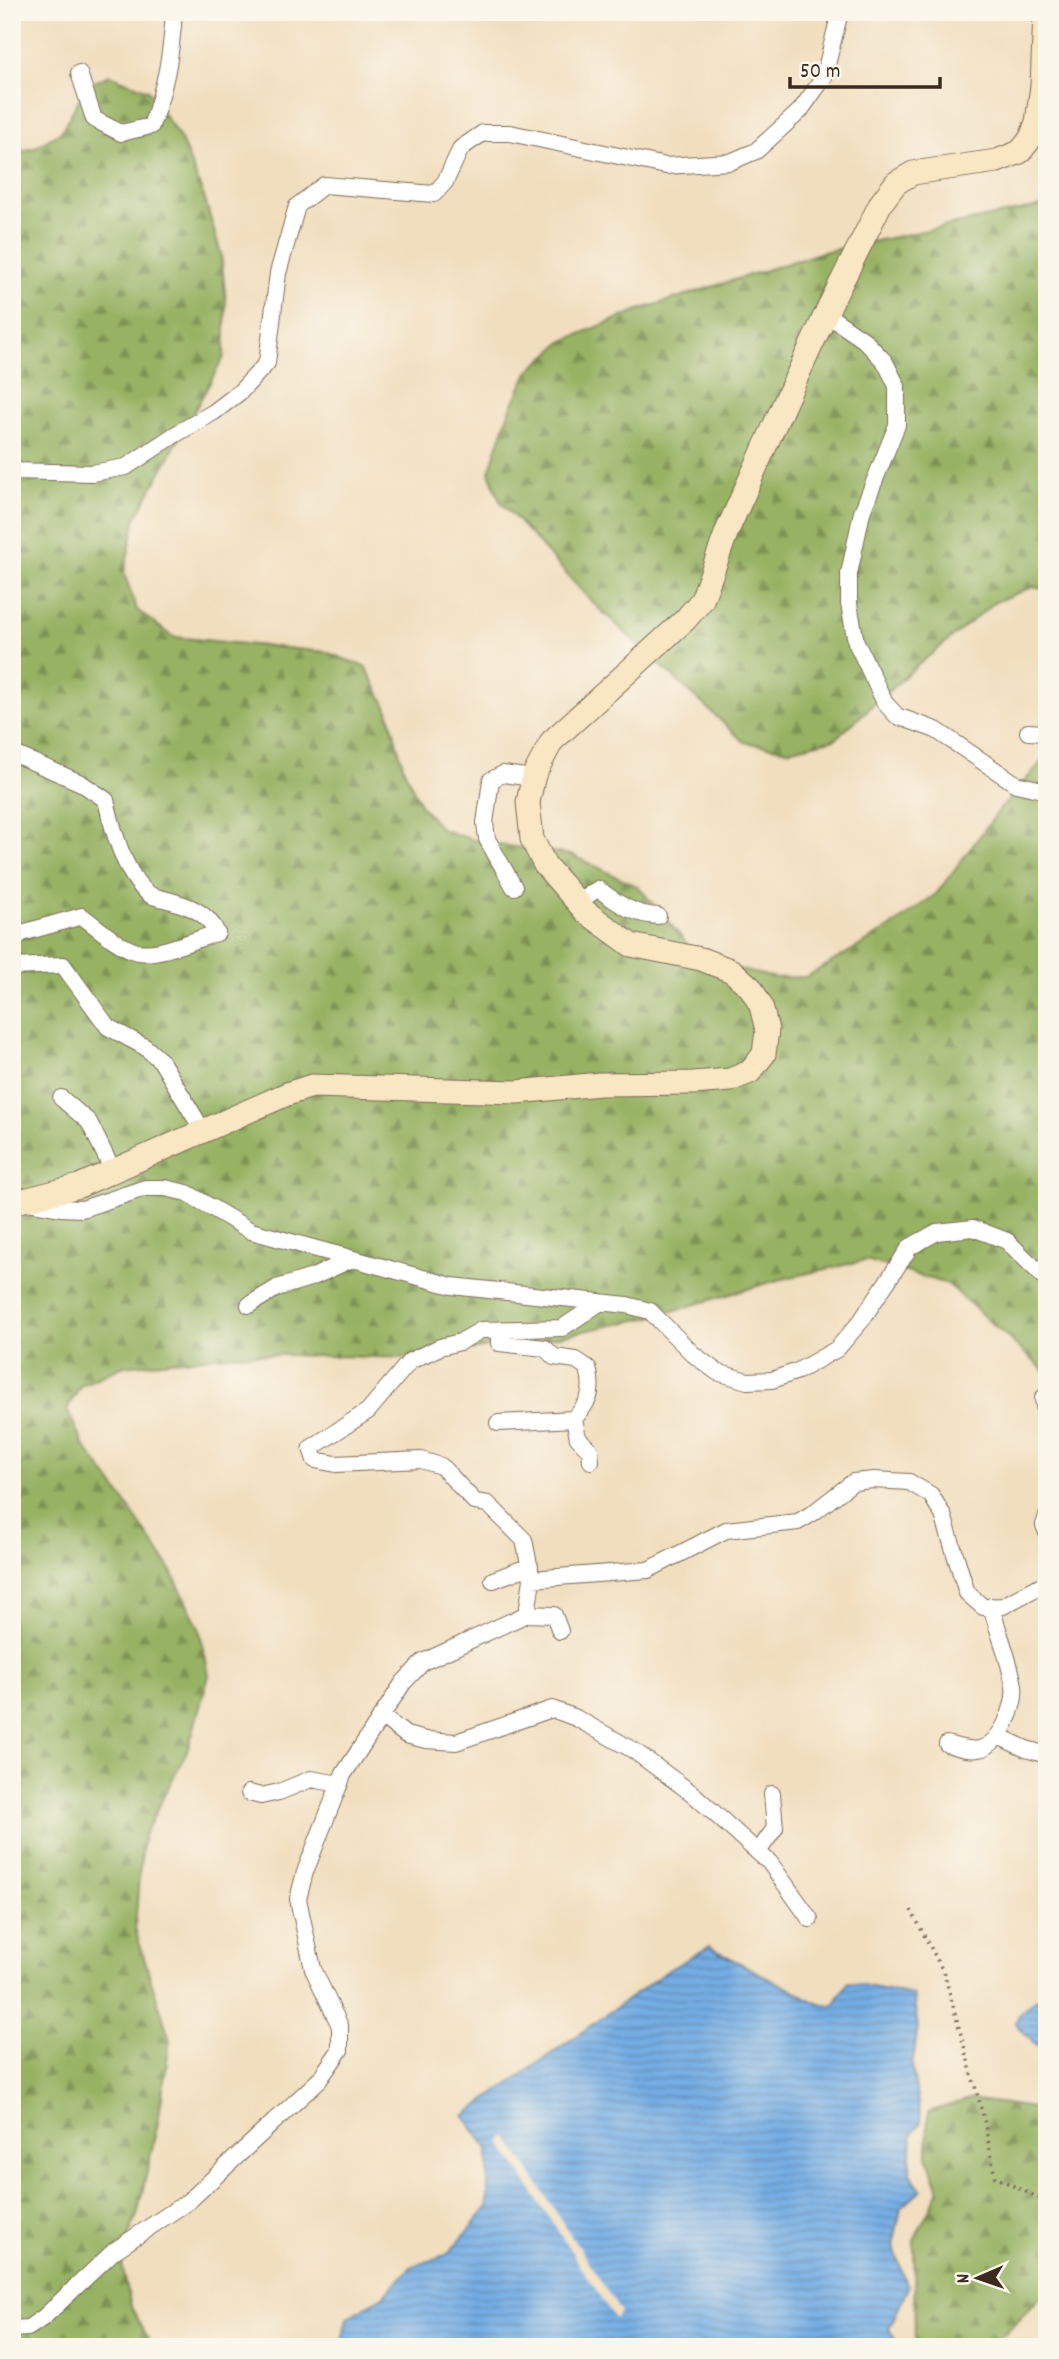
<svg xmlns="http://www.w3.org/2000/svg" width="1059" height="2359" font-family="Dekko,sans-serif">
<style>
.forest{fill:url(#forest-firs);stroke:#696e40;stroke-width:2}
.water{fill:url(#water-rules);stroke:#586c81;stroke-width:2}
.pier{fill:#f1debe}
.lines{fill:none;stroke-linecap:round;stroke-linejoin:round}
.street-casing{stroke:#7b6956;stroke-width:18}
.secondary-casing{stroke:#7b6956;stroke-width:25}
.path{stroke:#7b6956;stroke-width:3.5;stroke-dasharray:2 5;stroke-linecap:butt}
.street{stroke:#fff;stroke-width:16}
.secondary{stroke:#f9e7c3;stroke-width:23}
</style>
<defs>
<pattern id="forest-firs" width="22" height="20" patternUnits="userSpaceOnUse" patternTransform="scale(1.75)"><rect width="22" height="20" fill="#97b263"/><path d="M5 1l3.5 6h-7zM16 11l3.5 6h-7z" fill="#7c9151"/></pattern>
<pattern id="water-rules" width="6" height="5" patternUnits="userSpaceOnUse" patternTransform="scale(1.75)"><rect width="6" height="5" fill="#75ade4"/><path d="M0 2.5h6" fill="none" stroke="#618db8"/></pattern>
</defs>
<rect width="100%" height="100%" fill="#fbf7ec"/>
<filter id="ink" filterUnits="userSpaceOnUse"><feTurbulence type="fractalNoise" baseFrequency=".0143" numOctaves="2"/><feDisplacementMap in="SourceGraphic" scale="14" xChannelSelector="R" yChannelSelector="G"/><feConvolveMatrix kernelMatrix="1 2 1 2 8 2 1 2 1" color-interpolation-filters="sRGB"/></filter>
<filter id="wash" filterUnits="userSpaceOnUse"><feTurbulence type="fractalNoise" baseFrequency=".00686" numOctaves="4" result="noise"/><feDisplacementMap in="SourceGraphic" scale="28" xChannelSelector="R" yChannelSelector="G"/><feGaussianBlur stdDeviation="1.57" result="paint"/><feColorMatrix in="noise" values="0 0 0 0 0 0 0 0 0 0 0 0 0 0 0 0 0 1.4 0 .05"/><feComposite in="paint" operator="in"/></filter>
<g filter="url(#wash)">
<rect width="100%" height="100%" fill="#f1debe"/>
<!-- forest -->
<path class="forest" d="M110,75L148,90L181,140L204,197L221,254L226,303L224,357L136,517L124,573L137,610L173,637L326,652L366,667L388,710L404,769L421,806L441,829L479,842L572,855L639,887L692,950L719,965L776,978L806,977L888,929L936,894L1001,808L1047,756V1373L948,1284L866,1260L778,1280L656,1316L560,1336L417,1358L241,1354L124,1366L81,1385L67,1409L83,1444L119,1493L171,1570L199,1628L209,1675L188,1749L144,1835L139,1876L135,1929L170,2040L158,2122L137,2216L120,2255L131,2307L153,2347H12V153L34,148L61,132L87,85Z
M1047,205V588L1032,587L995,602L912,670L835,739L788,750L744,742L592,602L500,501L489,472L509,412L528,372L563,341L639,310L823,252Z
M970,2099L1047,2110V2291L991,2347H915L914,2240L939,2190L927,2156L928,2112Z"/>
<!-- water -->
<path class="water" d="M709,1947L819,2004L834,2005L848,1982L913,1995L918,2027L912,2066L921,2122L912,2134L910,2174L922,2190L901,2208L893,2246L908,2287L889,2329L899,2347H341L347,2318L386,2294L411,2267L448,2254L488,2207V2149L464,2116L670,1969Z
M1047,1990V2045H1035L1016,2023L1019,2014Z"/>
<!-- pier -->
<path class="pier" d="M507,2136L621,2313L615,2319L500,2141Z"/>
</g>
<g filter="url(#ink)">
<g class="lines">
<!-- street casing -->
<g class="street-casing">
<path id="street" d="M79,73L94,119L121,133L151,126C166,84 171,57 174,12
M826,314L864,340L885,362L897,386V425L862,512L849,574V604L856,642L885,703L897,716L936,730L1016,784L1047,791
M12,471L92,473L126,467L176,434L214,412L240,392L267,363L278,273L297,206L324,185L434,194L445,182L461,148L483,133H510L666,166L730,162L756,151L800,111L824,77L840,12
M1028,732L1047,733
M12,753L81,783L106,800C112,827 125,877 149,894C153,897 160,898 164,899C187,905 207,911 217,933C197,939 158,956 138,952C120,948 97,927 82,916L22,933L12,941
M514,887L487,839L485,823L491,780L503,774L533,778
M577,902L598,889C618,903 633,915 658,916
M12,967L63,965L108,1027L145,1047L161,1061L203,1131
M61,1098L89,1122L113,1171
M27,1202L60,1208L82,1209L145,1188H165L187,1193L251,1231L452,1286L627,1305L650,1311L693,1354L717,1372L747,1381L772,1380L798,1371L837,1349L861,1321L910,1247L937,1232L973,1228L1007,1241L1047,1280
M249,1305L277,1288L313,1277L352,1259
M1043,1398L1047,1427
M574,1419L578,1438L590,1450L591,1461
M498,1423L574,1419C590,1401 594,1392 588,1368L576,1360L554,1357L545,1348L499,1343V1330
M1047,1516L1044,1525L1047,1533
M532,1579L648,1570L726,1530L798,1522L813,1513L853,1482L874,1480L909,1482L931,1495L943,1515L967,1593L983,1607L1003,1606L1047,1582
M493,1580L530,1566
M560,1631L554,1615L527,1614L532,1579L524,1540L488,1504L475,1502L441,1466L421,1460L336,1464L315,1460L311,1448L368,1411L410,1361L440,1347L460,1342L481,1330L562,1328L601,1302
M381,1716L406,1735L426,1740L456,1742L552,1709L576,1718L633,1750L693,1794L770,1863L810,1919
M998,1736L1026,1749L1047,1755
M947,1744C957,1747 968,1751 979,1749C1000,1745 1017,1706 1014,1686C1010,1661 998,1632 991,1606
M249,1793L261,1796L279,1792L311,1779L340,1784
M758,1852L775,1828L772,1794
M12,2329L28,2328L44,2317L114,2251L190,2200L319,2080L340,2050V2026L313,1969L298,1899L305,1872L343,1775L403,1683L423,1662L527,1614"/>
</g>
<!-- secondary casing -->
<g class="secondary-casing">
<path id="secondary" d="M12,1203L79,1186L287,1094L312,1086L517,1092L600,1084L693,1083L730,1080L750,1072L764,1054L767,1030L761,1006L751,988L732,971L701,959L631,945L586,912L545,865L532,839L528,802L534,775L552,741L686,619L702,600L727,531L785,402L829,307L881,203L896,183L913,173L997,161L1020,152L1031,138L1037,122L1042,86L1045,12"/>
</g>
<!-- path -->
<path class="path" d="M911,1910L944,1973L984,2119L995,2177L1047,2202"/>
<!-- street -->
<use href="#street" class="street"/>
<!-- secondary -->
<use href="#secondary" class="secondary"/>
</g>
</g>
<!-- margin -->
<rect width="1059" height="2359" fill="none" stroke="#fbf7ec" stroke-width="42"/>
<!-- north arrow -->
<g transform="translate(978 2278) rotate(268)" stroke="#fbf7ec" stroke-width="5" paint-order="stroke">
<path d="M0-5L12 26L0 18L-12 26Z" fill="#3b2a1e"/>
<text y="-10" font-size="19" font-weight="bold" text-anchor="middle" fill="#3b2a1e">N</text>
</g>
<!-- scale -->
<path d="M790 77v10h150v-10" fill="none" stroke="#3b2a1e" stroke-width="3.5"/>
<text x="800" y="77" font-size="21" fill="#3b2a1e" stroke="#fbf7ec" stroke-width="5" paint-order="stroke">50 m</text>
</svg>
